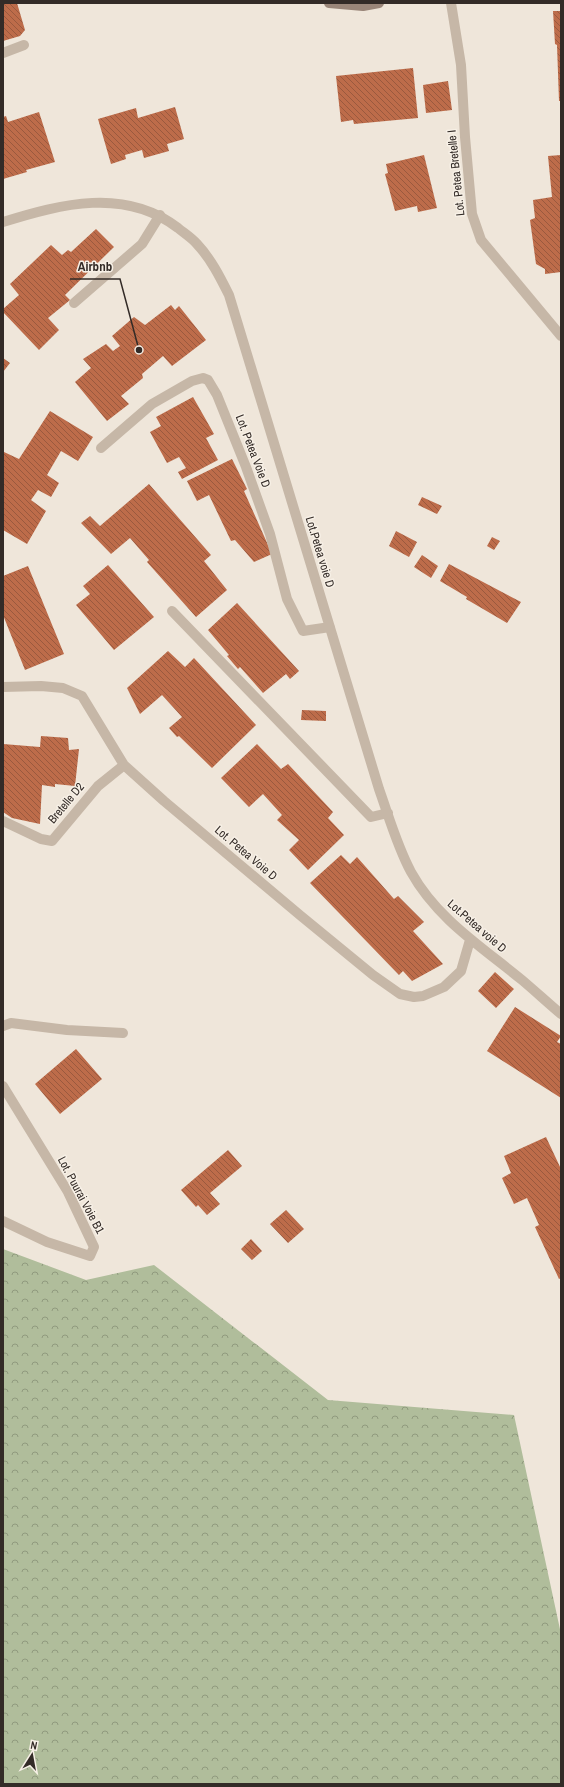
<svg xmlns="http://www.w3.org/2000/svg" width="564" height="1787" font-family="'Archivo Narrow',sans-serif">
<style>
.forest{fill:url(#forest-crowns)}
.building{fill:url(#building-back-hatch)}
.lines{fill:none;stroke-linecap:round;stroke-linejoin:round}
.lane{stroke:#c6b7a7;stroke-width:10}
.street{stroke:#c6b7a7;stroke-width:10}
.secondary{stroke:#9a8679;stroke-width:10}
.labels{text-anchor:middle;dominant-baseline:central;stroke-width:3;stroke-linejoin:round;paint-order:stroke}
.street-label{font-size:12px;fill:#332b27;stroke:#f7f0e6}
.leader{fill:none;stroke:#332b27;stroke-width:1.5}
.callout-dot{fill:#332b27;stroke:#f7f0e6;stroke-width:1.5}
.callout-label{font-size:13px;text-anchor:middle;font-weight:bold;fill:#332b27;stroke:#f7f0e6;stroke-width:3;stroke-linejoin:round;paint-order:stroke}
</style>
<defs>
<pattern id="forest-crowns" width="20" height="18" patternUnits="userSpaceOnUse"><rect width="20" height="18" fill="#b0bd9b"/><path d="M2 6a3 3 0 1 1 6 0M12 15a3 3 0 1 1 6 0" fill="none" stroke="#909a7e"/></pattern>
<pattern id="building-back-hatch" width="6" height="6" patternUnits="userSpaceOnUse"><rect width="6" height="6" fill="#bd6c4a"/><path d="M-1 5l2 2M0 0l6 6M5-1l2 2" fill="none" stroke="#9a593e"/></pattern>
</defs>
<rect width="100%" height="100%" fill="#efe6da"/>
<!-- forest -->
<path class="forest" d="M3,1249L86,1280L154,1265L328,1400L514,1415L561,1634V1784H3Z"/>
<!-- building -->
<path class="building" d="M3,3H17L25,30L20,36L3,41Z
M553,11H561V101H559L557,45L555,44Z
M413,68L418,118L354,124L353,120L341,122L336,76Z
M448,81L452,110L426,113L423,85Z
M175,107L184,139L167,144L169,151L144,158L142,150L125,155L126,159L111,164L98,119L136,108L138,118Z
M39,112L55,162L26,170L27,172L3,179V117L6,116L8,122Z
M424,155L437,208L418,212L417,206L395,211L385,174L388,173L386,164Z
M561,155V272L545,274V269L536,264L530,220L535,218L533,200L552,197L548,156Z
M96,229L114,247L65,295L70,300L48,318L59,330L39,350L3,312V309L19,295L10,284L51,245L62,255L68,250L71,252Z
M171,305L175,310L179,306L206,340L172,366L163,356L142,374L143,378L121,396L129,404L107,421L75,382L91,368L83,359L106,344L113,351L120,346L112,336L134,317L145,325Z
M3,358L10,363L3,372Z
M193,397L214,434L206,438L218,460L182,479L178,472L186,468L179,457L167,463L150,432L161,426L156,417Z
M50,411L93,437L78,461L61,451L47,475L59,483L51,497L38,490L31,500L46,511L27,544L3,530V454L4,452L19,459Z
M232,459L247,489L244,491L272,554L254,562L235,540L231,541L209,495L197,501L187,481Z
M149,484L211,555L204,561L227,590L196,617L147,562L149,560L130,538L111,554L81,523L90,516L100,526Z
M422,497L442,506L437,514L418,505Z
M396,531L417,542L409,557L389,546Z
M492,537L500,541L494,550L487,546Z
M422,555L438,566L431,578L414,567Z
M449,564L521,602L507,623L466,599L467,597L440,581Z
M108,565L154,617L114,650L76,605L90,594L83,586Z
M28,566L64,654L25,670L3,615V576Z
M237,603L299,671L290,679L286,674L263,693L240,667L238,669L227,656L229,655L208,630Z
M168,651L185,667L194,658L256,725L212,768L179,736L177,737L169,728L182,717L162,695L140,714L127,688Z
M302,710L326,711V721L301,720Z
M41,736L68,738L69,750L79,749L75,786L55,784V787L42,785L40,824L12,818L3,812V744L40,747Z
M257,744L281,769L288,764L333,812L328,818L344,835L308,870L289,850L299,840L277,820L282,815L263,794L249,807L221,778Z
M341,855L350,864L357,857L394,899L398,896L424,922L413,931L443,964L412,981L403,971L399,975L310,883Z
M495,972L514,989L496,1008L478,991Z
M515,1007L561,1036L557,1042L561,1044V1098L487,1051Z
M76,1049L102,1079L60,1114L35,1084Z
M546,1137L561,1169V1278L559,1279L535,1227L539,1225L527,1198L514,1204L502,1178L511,1173L504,1156Z
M228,1150L242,1166L210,1193L220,1204L207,1215L198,1205L196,1207L181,1190Z
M286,1210L304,1229L288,1243L270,1224Z
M251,1239L262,1251L252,1260L241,1249Z"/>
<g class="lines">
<!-- lane -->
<path class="lane" d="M74,303L142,244L160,215"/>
<!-- street -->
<path class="street" d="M451,3L461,65L465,137L472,214L481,240L561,336
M3,53L24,45
M3,222C61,204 125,187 178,228C184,233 192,238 197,244C211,259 220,277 229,295L379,789C389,817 397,846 411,872C437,919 482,947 522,980C535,991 548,1003 561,1014
M101,448L152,404L192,381L203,378L208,380L217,395L246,467L270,534L287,599L303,631L330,627
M172,611L371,817L388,813
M3,687L41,686L63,688L82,696L124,765L164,801L301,916L373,975L400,994L414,997L423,996L444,987L461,971L470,940
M3,821L41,839L52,841L98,786L124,765
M3,1026L11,1023L67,1030L123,1033
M3,1086L68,1192L94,1247L90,1256L47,1242L3,1221"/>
<!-- secondary -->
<path class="secondary" d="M329,3L363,6L379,3"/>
</g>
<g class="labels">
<!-- street labels -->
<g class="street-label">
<text transform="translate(456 173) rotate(-96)">Lot. Petea Bretelle I</text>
<text transform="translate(253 451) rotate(69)">Lot. Petea Voie D</text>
<text transform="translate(320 552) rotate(73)">Lot.Petea voie D</text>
<text transform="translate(66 803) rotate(-50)">Bretelle D2</text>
<text transform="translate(246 853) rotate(40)">Lot. Petea Voie D</text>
<text transform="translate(477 926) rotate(41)">Lot.Petea voie D</text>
<text transform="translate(81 1195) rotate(62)">Lot. Puurai Voie B1</text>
</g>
</g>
<!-- callouts -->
<path class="leader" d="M139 350L120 279H70"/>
<circle class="callout-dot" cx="139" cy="350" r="4"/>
<g class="callout-label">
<text x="95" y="271">Airbnb</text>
</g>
<!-- border -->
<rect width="564" height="1787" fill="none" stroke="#332b27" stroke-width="8"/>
<!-- north arrow -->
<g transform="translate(32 1755) rotate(11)" stroke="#f7f0e6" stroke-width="3" paint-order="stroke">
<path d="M0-3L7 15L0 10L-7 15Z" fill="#332b27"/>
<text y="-6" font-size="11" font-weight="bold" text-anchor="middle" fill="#332b27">N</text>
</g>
</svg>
